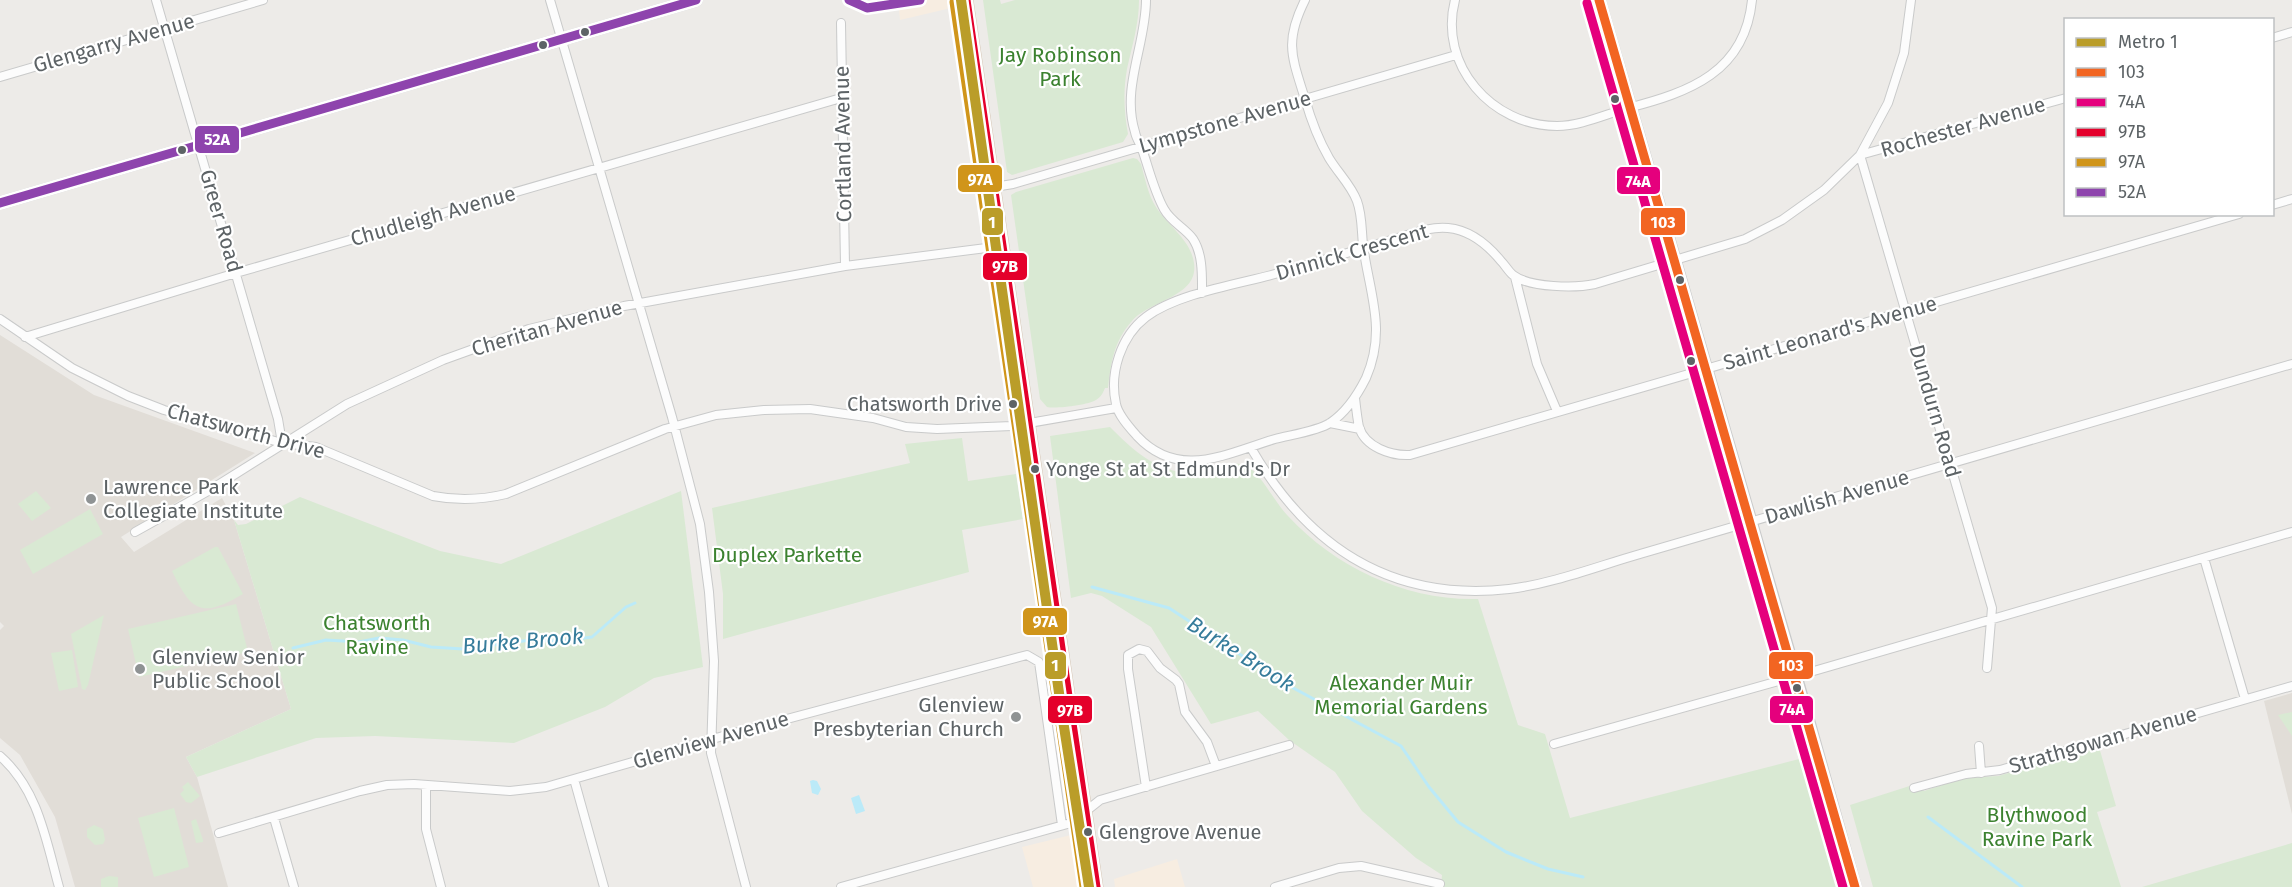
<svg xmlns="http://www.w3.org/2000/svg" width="2292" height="887" font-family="'Fira Sans',sans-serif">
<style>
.commercial{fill:#f7ede1}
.education{fill:#e1ddd7}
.green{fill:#d9e9d3}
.water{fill:#bbeaf8}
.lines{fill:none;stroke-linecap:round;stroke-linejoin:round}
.stream{stroke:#bbeaf8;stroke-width:3}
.minor-casing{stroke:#c9caca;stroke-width:10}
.secondary-casing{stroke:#c9caca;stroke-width:14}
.primary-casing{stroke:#d6c6b5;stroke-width:15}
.minor{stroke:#fcfcfc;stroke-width:8}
.secondary{stroke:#fcfcfc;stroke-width:10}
.primary{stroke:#f3efe8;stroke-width:12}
.bus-1-casing{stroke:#fff;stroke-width:14}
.bus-2-casing{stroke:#fff;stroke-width:14}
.bus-3-casing{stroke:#fff;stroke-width:14}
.bus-4-casing{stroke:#fff;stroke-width:14}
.bus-5-casing{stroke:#fff;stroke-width:14}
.bus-1{stroke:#f26522;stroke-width:9}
.bus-2{stroke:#e5007d;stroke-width:9}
.bus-3{stroke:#e4002b;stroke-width:9}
.bus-4{stroke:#d0951a;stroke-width:9}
.bus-5{stroke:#8e44ad;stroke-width:9}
.metro-1-casing{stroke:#fff;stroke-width:15}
.metro-1{stroke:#ba9d29;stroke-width:10}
.bus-dot{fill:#5d6366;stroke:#fff;stroke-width:2}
.poi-dot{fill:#8f9394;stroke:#fff;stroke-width:2}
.labels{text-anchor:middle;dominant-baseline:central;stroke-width:4.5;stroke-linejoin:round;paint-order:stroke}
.bus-label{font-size:20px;fill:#5d6366;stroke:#fff;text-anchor:start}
.street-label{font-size:21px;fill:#5d6366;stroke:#fff}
.park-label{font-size:21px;fill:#3c8230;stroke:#fff}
.poi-label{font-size:21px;fill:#5d6366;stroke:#fff;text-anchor:start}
.water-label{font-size:22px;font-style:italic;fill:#367c9b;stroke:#fff}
.line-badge{stroke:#fff;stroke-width:2}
.badge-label{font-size:16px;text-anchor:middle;font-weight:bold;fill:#fff}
</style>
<rect width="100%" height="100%" fill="#edebe8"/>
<!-- commercial -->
<path class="commercial" d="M898,0H950L951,8L900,20Z
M1071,835L1080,887H1033L1022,847Z
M1177,859L1185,887H1115L1114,879Z"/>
<!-- education -->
<path class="education" d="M0,335L94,395L255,453L121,537L134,552L222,498L234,520L291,709L186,757L197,777L228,887H75L55,817L20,755L0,738V630L4,626L0,622Z
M2292,693V814L2264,701Z"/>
<!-- green -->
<path class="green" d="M983,0H1000L1001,4L1015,0H1139C1139,24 1132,46 1127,69C1123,91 1124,112 1128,134L1123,142L1012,175L1007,172Z
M1133,158L1137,159L1141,164C1145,178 1148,195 1156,207C1168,226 1191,240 1194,263C1199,297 1150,300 1132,321C1114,341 1111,362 1108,388H1105C1103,393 1101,397 1096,400C1088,405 1056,409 1047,407L1040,399L1011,195L1016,192Z
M1110,427C1137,454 1166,481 1208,470C1222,467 1234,459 1248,467C1262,475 1275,503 1288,516C1336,568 1407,601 1478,599L1518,725L1545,734L1570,818L1803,758L1840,887H1441L1442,875L1416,858L1362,811L1335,772L1289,740L1258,711L1211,724L1151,627L1102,596L1091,593L1071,598L1050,436Z
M962,438L968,481L1016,474L1023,519L962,530L969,572L723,639V594L712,508L910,463L905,444Z
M36,491L51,508L32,521L18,504Z
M681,491L703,667L654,678L605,707L514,743L375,736L316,738L197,777L186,757L291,709L234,520L238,525L246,524L300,497L440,551L501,564Z
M90,509L103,534L33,574L20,550Z
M215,547H218L243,594C202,618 192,613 172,571Z
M236,604L248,652L139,677L128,629Z
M104,615L88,685L85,690L82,689L71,634Z
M72,650L78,687L59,691L51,653Z
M2292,712V736L2278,715Z
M2099,747L2116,806L2097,812L2121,887H1873L1850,805L1919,783L1924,791L1963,778L1998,776Z
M188,782L200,796L191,803L186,802L180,794L184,790L182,787Z
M174,808L189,867L154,877L138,818Z
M196,819L203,840V842L196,843L191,821Z
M94,825L103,829L105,840L103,844L95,845L87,837V829Z
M2292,842V887H2142L2292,843Z
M109,876L118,877V887H101V879Z"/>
<!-- water -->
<path class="water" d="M813,780L817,781L821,789L818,795L812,793L810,781Z
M859,795L865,811L856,814L851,798Z"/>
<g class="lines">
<!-- stream -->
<path class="stream" d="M1092,587L1169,608L1284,683L1401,746L1429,787L1458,822L1506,852L1548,869L1583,877
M293,648L326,640L359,642L379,638L403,640L431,647L463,649L531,640L562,641L592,637L626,607L635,603
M1928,817L2022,887"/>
<!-- minor casing -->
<g class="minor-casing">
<path id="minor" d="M156,0L278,419L282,443
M550,0L672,417L700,524L709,592L714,661L711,753L746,887
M1146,0C1146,44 1121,88 1135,132C1136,138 1140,143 1142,149C1149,169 1154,191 1164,209C1171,222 1185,228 1193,239C1203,254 1202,276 1202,293
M1305,0C1284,42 1292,57 1305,99C1311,120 1318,139 1329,158C1338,173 1351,185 1357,201C1363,217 1361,235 1364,252C1371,297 1386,332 1366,378C1358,394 1345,413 1330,423C1318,431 1290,435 1275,439C1227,453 1179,481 1137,436C1129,427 1118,415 1116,404C1109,373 1121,336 1146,317C1179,292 1246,283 1286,271C1321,261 1356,250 1391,240C1409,235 1429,226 1448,228C1470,230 1487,244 1501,261C1505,265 1509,272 1513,275C1530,288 1576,288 1595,284L1745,239L1782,220L1824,190L1860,155L1888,103L1904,53L1911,0
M1455,0C1438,65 1492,126 1557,126C1581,126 1606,114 1628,108C1690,92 1745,72 1752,0
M841,23L845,266
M2272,38L2292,32
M0,77L263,0
M1860,155L1992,608L1987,668
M1860,155L2066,98
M994,187L1013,184L1456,55
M2272,205L2292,199
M1515,277L1537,364L1557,411
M0,319L72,368L128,396L164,410L282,443L316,447L433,496C459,501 481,500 506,494L665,429L716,415L764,410L810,409L873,418L906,427L937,429L1012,426L1116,408
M25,337L236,273L841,98
M1355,398C1356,407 1357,417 1359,427C1365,447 1391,456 1410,455L2239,214
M1330,423L1360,429
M1251,448C1308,547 1391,602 1509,589C1552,584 1598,566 1640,554L2292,364
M135,532L210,490L347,404L443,360L529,329L624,306L845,266L1002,246
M2204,558L2245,699
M1554,744L1807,673L2292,532
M1979,746L1981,773
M0,756C38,789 46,840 59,887
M574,779L604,887
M426,785V829L441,887
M1146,787L1128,669V655L1139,649L1147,651L1160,668L1176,680L1179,684L1185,712L1207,742L1216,766
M1914,788L1966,774L2000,770L2292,686
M274,818L294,887
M219,833L360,791L387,785L414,784L510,791L546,787L723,736L1027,655L1039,662L1062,825
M841,887L1071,823L1100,800L1289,745
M1275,887L1339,868L1361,866L1440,884"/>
</g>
<!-- secondary casing -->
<g class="secondary-casing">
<path id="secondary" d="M1599,0L1799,688L1855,887
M0,203L696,0"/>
</g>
<!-- primary casing -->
<g class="primary-casing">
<path id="primary" d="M966,0L1096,887"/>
</g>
<!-- minor -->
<use href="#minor" class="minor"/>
<!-- secondary -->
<use href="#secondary" class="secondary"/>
<!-- primary -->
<use href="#primary" class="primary"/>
<!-- bus-1 casing -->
<g class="bus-1-casing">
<path id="bus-1" d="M1599,0L1855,887"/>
</g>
<!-- bus-2 casing -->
<g class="bus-2-casing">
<path id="bus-2" d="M1587,3L1843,887"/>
</g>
<!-- bus-3 casing -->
<g class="bus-3-casing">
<path id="bus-3" d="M966,0L1096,887"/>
</g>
<!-- bus-4 casing -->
<g class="bus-4-casing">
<path id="bus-4" d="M954,2L1084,887"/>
</g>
<!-- bus-5 casing -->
<g class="bus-5-casing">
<path id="bus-5" d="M849,0L867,8L920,0
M0,203L696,0"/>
</g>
<!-- bus-1 -->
<use href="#bus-1" class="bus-1"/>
<!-- bus-2 -->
<use href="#bus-2" class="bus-2"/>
<!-- bus-3 -->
<use href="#bus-3" class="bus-3"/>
<!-- bus-4 -->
<use href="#bus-4" class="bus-4"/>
<!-- bus-5 -->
<use href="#bus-5" class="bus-5"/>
<!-- metro-1 casing -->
<g class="metro-1-casing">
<path id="metro-1" d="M961,0L1062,714L1089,887"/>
</g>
<!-- metro-1 -->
<use href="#metro-1" class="metro-1"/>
</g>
<!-- markers -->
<g class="bus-dot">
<circle cx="585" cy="32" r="5"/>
<circle cx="543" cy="45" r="5"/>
<circle cx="1615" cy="99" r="5"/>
<circle cx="182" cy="150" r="5"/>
<circle cx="1680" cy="280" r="5"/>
<circle cx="1691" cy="361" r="5"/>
<circle cx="1013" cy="404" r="5"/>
<circle cx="1035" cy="469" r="5"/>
<circle cx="1797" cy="688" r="5"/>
<circle cx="1088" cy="832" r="5"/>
</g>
<g class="poi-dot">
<circle cx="91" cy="499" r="6"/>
<circle cx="140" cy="669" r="6"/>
<circle cx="1016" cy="717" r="6"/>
</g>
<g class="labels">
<!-- bus labels -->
<g class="bus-label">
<text x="1002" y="404" text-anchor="end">Chatsworth Drive</text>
<text x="1046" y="469">Yonge St at St Edmund's Dr</text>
<text x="1099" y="832">Glengrove Avenue</text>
</g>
<!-- street labels -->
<g class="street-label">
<text transform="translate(114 43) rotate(-16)">Glengarry Avenue</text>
<text transform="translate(1225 122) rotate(-16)">Lympstone Avenue</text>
<text transform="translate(1963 127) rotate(-16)">Rochester Avenue</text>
<text transform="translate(843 144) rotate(-91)">Cortland Avenue</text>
<text transform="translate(433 216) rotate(-16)">Chudleigh Avenue</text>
<text transform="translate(221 221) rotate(74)">Greer Road</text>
<text transform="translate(1352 252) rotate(-16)">Dinnick Crescent</text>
<text transform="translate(547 328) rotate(-16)">Cheritan Avenue</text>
<text transform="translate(1830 333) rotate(-16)">Saint Leonard's Avenue</text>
<text transform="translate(1935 411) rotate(74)">Dundurn Road</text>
<text transform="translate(246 431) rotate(15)">Chatsworth Drive</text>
<text transform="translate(1837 497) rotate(-16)">Dawlish Avenue</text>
<text transform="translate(711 740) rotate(-16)">Glenview Avenue</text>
<text transform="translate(2103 740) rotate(-16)">Strathgowan Avenue</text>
</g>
<!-- park labels -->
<g class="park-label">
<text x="1060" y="55">Jay Robinson<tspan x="1060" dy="24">Park</tspan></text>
<text x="787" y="555">Duplex Parkette</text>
<text x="377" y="623">Chatsworth<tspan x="377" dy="24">Ravine</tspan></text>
<text x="1401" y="683">Alexander Muir<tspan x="1401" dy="24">Memorial Gardens</tspan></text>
<text x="2037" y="815">Blythwood<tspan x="2037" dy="24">Ravine Park</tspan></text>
</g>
<!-- poi labels -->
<g class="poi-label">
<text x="103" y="487">Lawrence Park<tspan x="103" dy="24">Collegiate Institute</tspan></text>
<text x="152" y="657">Glenview Senior<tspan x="152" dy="24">Public School</tspan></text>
<text x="1004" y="705" text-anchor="end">Glenview<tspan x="1004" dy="24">Presbyterian Church</tspan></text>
</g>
<!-- water labels -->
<g class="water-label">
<text transform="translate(523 641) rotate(-5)">Burke Brook</text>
<text transform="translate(1241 654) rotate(32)">Burke Brook</text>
</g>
</g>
<g class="line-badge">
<rect x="194" y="125" width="46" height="29" rx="6" fill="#8e44ad"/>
<rect x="957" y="164" width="46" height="29" rx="6" fill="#d0951a"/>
<rect x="1616" y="166" width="45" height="29" rx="6" fill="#e5007d"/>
<rect x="1640" y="207" width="46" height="29" rx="6" fill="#f26522"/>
<rect x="981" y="207" width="23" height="29" rx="6" fill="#ba9d29"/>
<rect x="982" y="252" width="46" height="29" rx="6" fill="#e4002b"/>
<rect x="1022" y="607" width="46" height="29" rx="6" fill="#d0951a"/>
<rect x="1768" y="651" width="46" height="29" rx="6" fill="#f26522"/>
<rect x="1044" y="651" width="23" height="29" rx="6" fill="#ba9d29"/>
<rect x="1769" y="695" width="45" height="29" rx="6" fill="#e5007d"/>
<rect x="1047" y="695" width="46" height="29" rx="6" fill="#e4002b"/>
</g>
<g class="badge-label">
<text x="217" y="145">52A</text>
<text x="980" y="185">97A</text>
<text x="1638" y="187">74A</text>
<text x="1663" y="228">103</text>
<text x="992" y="228">1</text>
<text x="1005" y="272">97B</text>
<text x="1045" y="627">97A</text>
<text x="1791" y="671">103</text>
<text x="1055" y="671">1</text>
<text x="1792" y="715">74A</text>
<text x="1070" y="716">97B</text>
</g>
<!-- legend -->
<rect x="2064" y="18" width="210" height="198" fill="#ffffff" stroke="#bec1c2" stroke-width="1.5"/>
<rect x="2076" y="38" width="30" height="9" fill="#ba9d29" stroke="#bec1c2" stroke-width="1.5"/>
<text x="2118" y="48" font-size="18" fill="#5d6366">Metro 1</text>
<rect x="2076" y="68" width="30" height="9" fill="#f26522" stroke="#bec1c2" stroke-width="1.5"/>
<text x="2118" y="78" font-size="18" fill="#5d6366">103</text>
<rect x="2076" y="98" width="30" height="9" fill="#e5007d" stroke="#bec1c2" stroke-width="1.5"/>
<text x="2118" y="108" font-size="18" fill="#5d6366">74A</text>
<rect x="2076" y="128" width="30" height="9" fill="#e4002b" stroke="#bec1c2" stroke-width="1.5"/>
<text x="2118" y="138" font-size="18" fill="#5d6366">97B</text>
<rect x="2076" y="158" width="30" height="9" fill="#d0951a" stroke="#bec1c2" stroke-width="1.5"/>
<text x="2118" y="168" font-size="18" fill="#5d6366">97A</text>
<rect x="2076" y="188" width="30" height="9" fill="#8e44ad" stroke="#bec1c2" stroke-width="1.5"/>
<text x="2118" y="198" font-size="18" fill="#5d6366">52A</text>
</svg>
